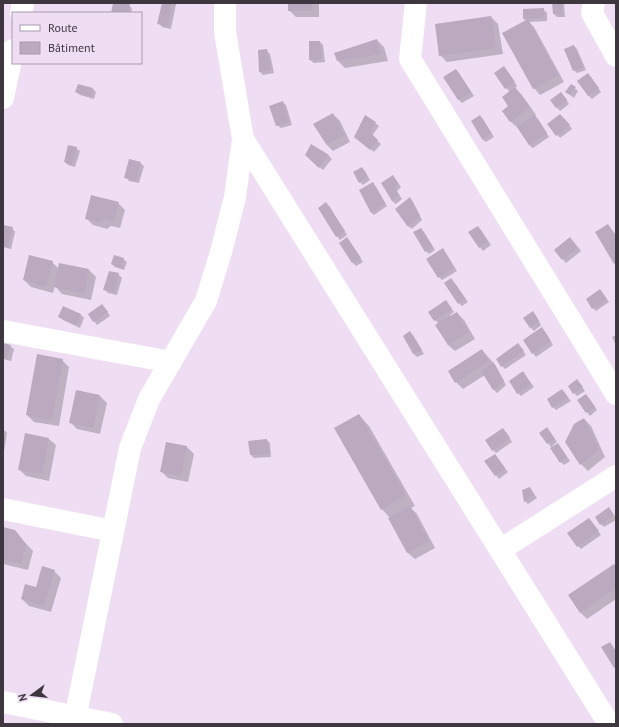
<svg xmlns="http://www.w3.org/2000/svg" width="619" height="727" font-family="'PT Sans',sans-serif">
<style>
.shadow{fill:#0003}
.building{fill:#bba9bf}
.lines{fill:none;stroke-linecap:round;stroke-linejoin:round}
.street{stroke:#fff;stroke-width:22}
</style>
<rect width="100%" height="100%" fill="#efddf3"/>
<!-- shadow -->
<path class="shadow" d="M114,3L129,5L132,9L131,13H112Z
M163,3H175L176,4L171,29L162,27L159,23Z
M289,3H319V17H296L289,10Z
M553,3H564L565,17H557L554,14Z
M543,9L547,13V21L529,22L534,27L564,82L540,95L534,88L526,21L524,19Z
M491,17L498,24L503,54L447,62L440,55L436,25Z
M377,40L384,47L388,61L345,68L338,61Z
M320,42L323,45L325,62L314,63L310,60Z
M574,46L577,49L586,70L577,73L574,70Z
M266,50L270,54L274,73L263,75L260,72Z
M456,70L459,73L474,96L462,103L459,100L445,77Z
M507,71L517,86L515,88L522,95L536,115L534,116L538,119L549,137L533,148L529,145L518,128L511,122L503,111L510,106V92L506,88Z
M591,78L601,92L592,99L588,95Z
M79,85L93,89L96,92L94,99L80,95L76,92Z
M571,85L578,91L574,98L570,95Z
M564,96L569,104L560,111L551,100Z
M282,102L286,105L292,125L281,128L277,125Z
M333,114L340,121L350,142L333,151L326,144Z
M480,116L483,119L494,137L486,142L482,139Z
M564,118L572,129L560,138L549,124Z
M375,123L379,126L372,136L381,144L374,152L359,140Z
M312,145L329,156L332,159L323,170L306,155Z
M76,148L80,151L75,167L68,165L65,162Z
M140,163L144,166L139,183L129,181L126,177Z
M362,168L365,171L370,180L363,185L360,182Z
M393,176L401,187L397,191L402,199L396,204L392,201Z
M372,183L376,187L387,206L374,215L371,212Z
M410,198L413,202L422,220L412,229L408,226Z
M118,203L125,210L120,228L111,226L107,229L93,225L86,218Z
M326,203L330,207L347,235L340,240L337,236Z
M608,225L616,235V264L614,263Z
M3,226L12,228L15,232L11,249L3,247Z
M478,227L481,230L491,245L483,251L480,247Z
M421,229L424,232L435,250L429,254L426,251Z
M347,239L350,242L363,262L356,266L353,263L340,243Z
M574,242L581,251L566,263L555,250Z
M442,250L446,253L457,271L442,280L439,277Z
M123,259L127,262L124,270L115,267L112,264Z
M52,262L59,269L89,270L96,277L91,300L62,294L55,286L53,293L31,287L24,280Z
M118,274L122,278L117,295L108,293L104,289Z
M454,282L468,302L462,306L459,303Z
M600,290L609,302L596,311L593,308Z
M446,301L454,312L450,315L451,317L457,313L464,320L475,339L455,351L448,345L439,324L435,320Z
M63,308L81,315L84,318L80,328L63,320L60,317Z
M105,308L110,316L97,325L94,321Z
M533,312L536,316L541,325L534,331L530,327Z
M409,332L413,335L424,354L417,357L414,354L404,336Z
M545,332L553,345L536,357L533,353Z
M616,335V345L612,337Z
M3,344L10,346L14,349L11,361L3,359Z
M521,348L526,355L505,369L502,366Z
M482,350L496,366L506,385L497,393L494,390L485,375L463,389L456,382Z
M62,360L69,367L59,426L34,422L27,415Z
M523,372L534,387L521,396L518,393Z
M580,384L585,391L577,396L574,393Z
M562,390L571,401L556,410L553,407Z
M100,396L107,403L100,434L77,429L70,422Z
M589,398L597,410L590,416L587,412Z
M359,415L369,426L415,506L411,508L417,514L435,548L415,559L408,553L390,518L382,509L335,429Z
M584,419L591,426L605,457L588,471L581,464L566,442Z
M3,429L7,433L3,458Z
M506,432L512,442L496,453L493,450Z
M550,432L557,442L551,447L548,443Z
M49,439L56,445L49,481L26,476L19,469Z
M267,440L270,443L271,457L254,458L251,455L249,441Z
M187,447L194,454L188,482L168,478L161,471Z
M561,448L570,461L564,465L561,462Z
M498,459L508,472L499,479L486,462Z
M530,488L533,492L537,498L528,504L525,501L523,491Z
M612,512L616,518V520L604,527L601,524Z
M589,519L601,535L581,549L578,546Z
M3,528L14,531L33,551L28,570L3,564Z
M616,567V599L587,619L580,612Z
M54,571L61,578L51,612L29,606L22,599L37,588Z"/>
<!-- building -->
<path class="building" d="M113,3H123L130,4L128,13H111Z
M162,3H172L168,26L157,24Z
M288,3H312V11H288Z
M552,3H562V14H553Z
M544,8V18L523,19V9Z
M491,16L496,48L439,56L435,24Z
M528,19L558,75L533,89L502,33Z
M377,39L381,54L337,61L334,53Z
M309,41H320L322,59L309,60Z
M574,45L583,67L573,71L564,49Z
M267,49L271,70L259,72L258,50Z
M504,66L515,82L505,89L494,73Z
M456,69L471,92L458,100L443,77Z
M588,73L599,88L588,96L577,81Z
M78,84L93,88L91,97L75,92Z
M571,84L576,87L570,95L565,92Z
M515,87L530,107L510,122L502,111L508,106L502,97Z
M561,92L567,100L556,108L550,100Z
M283,101L289,122L276,126L269,106Z
M333,113L344,135L326,144L313,124Z
M560,114L570,125L556,136L547,124Z
M365,115L376,122L370,132L378,140L370,150L354,137Z
M480,115L491,133L482,139L471,121Z
M535,115L547,133L529,145L517,127Z
M311,144L329,155L319,168L305,155Z
M68,145L77,147L72,165L64,162Z
M129,159L141,162L136,181L124,178Z
M362,167L367,176L359,183L353,172Z
M393,175L398,183L394,187L399,195L392,201L381,183Z
M373,182L385,203L371,213L359,190Z
M91,195L119,202L114,222L103,219L99,222L85,219Z
M410,197L420,216L408,227L395,209Z
M326,202L345,231L336,237L318,208Z
M608,224L616,237V262L614,264L595,232Z
M3,225L13,227L8,247L3,245Z
M478,226L488,242L479,248L468,232Z
M421,228L433,247L425,252L413,232Z
M347,237L361,258L352,263L339,243Z
M570,237L578,248L562,260L554,250Z
M443,248L454,268L438,278L426,259Z
M29,255L53,261L46,287L23,280Z
M114,255L124,258L121,268L111,264Z
M59,263L89,269L84,294L54,287Z
M109,271L119,273L114,292L103,290Z
M451,278L465,298L458,304L444,283Z
M600,289L607,299L592,309L586,299Z
M446,300L452,309L434,321L428,312Z
M102,304L108,312L93,322L88,314Z
M63,306L81,314L76,325L58,317Z
M533,311L539,321L530,328L523,318Z
M457,312L469,332L448,345L435,325Z
M542,327L551,341L532,354L523,340Z
M410,331L422,350L413,354L403,336Z
M3,343L11,345L7,358L3,357Z
M518,343L524,351L501,367L496,359Z
M482,349L489,361L455,383L448,371Z
M37,354L63,359L52,420L26,415Z
M493,362L504,381L493,390L481,371Z
M523,371L531,384L517,394L509,381Z
M577,379L583,387L573,394L568,386Z
M562,389L568,397L552,408L547,399Z
M76,390L100,395L93,428L69,423Z
M586,394L595,407L586,413L577,400Z
M359,414L406,495L381,510L334,428Z
M584,418L599,450L580,465L565,442L574,424Z
M547,427L555,439L547,444L539,433Z
M503,428L510,438L492,451L485,440Z
M25,433L49,438L42,474L18,470Z
M267,439L269,454L250,455L248,441Z
M166,442L187,446L181,476L160,472Z
M558,443L567,457L560,463L550,448Z
M495,454L505,468L495,476L484,461Z
M530,487L534,495L524,502L522,490Z
M410,506L429,541L407,553L388,518Z
M609,507L614,515L600,525L595,517Z
M589,518L599,531L577,547L567,533Z
M3,527L15,530L26,544L21,564L3,559Z
M614,564L616,567V588L580,613L568,595Z
M42,566L55,570L44,606L21,599L25,584L36,587Z
M610,642L616,651V666L614,668L601,647Z"/>
<g class="lines">
<!-- street -->
<path class="street" d="M416,3L410,59L616,394
M594,3L592,13L616,56
M21,13L23,3
M3,98L13,50
M243,139L609,724
M3,331L171,362
M3,509L113,531
M500,550L616,476
M3,702L112,724
M74,724L130,448L149,399L206,301L221,252L235,197L243,139L225,32V3"/>
</g>
<!-- border -->
<rect width="619" height="727" fill="none" stroke="#3f3740" stroke-width="8"/>
<!-- legend -->
<rect x="12" y="12" width="130" height="52" fill="#efddf3" stroke="#a99bab"/>
<rect x="20" y="25" width="20" height="6" fill="#ffffff" stroke="#a99bab"/>
<text x="48" y="32" font-size="12" fill="#3f3740">Route</text>
<rect x="20" y="42" width="20" height="12" fill="#bba9bf" stroke="#a99bab"/>
<text x="48" y="52" font-size="12" fill="#3f3740">Bâtiment</text>
<!-- north arrow -->
<g transform="translate(32 695) rotate(255)" stroke="#efddf3" stroke-width="3" paint-order="stroke">
<path d="M0-3L7 15L0 10L-7 15Z" fill="#3f3740"/>
<text y="-6" font-size="11" font-weight="bold" text-anchor="middle" fill="#3f3740">N</text>
</g>
</svg>
